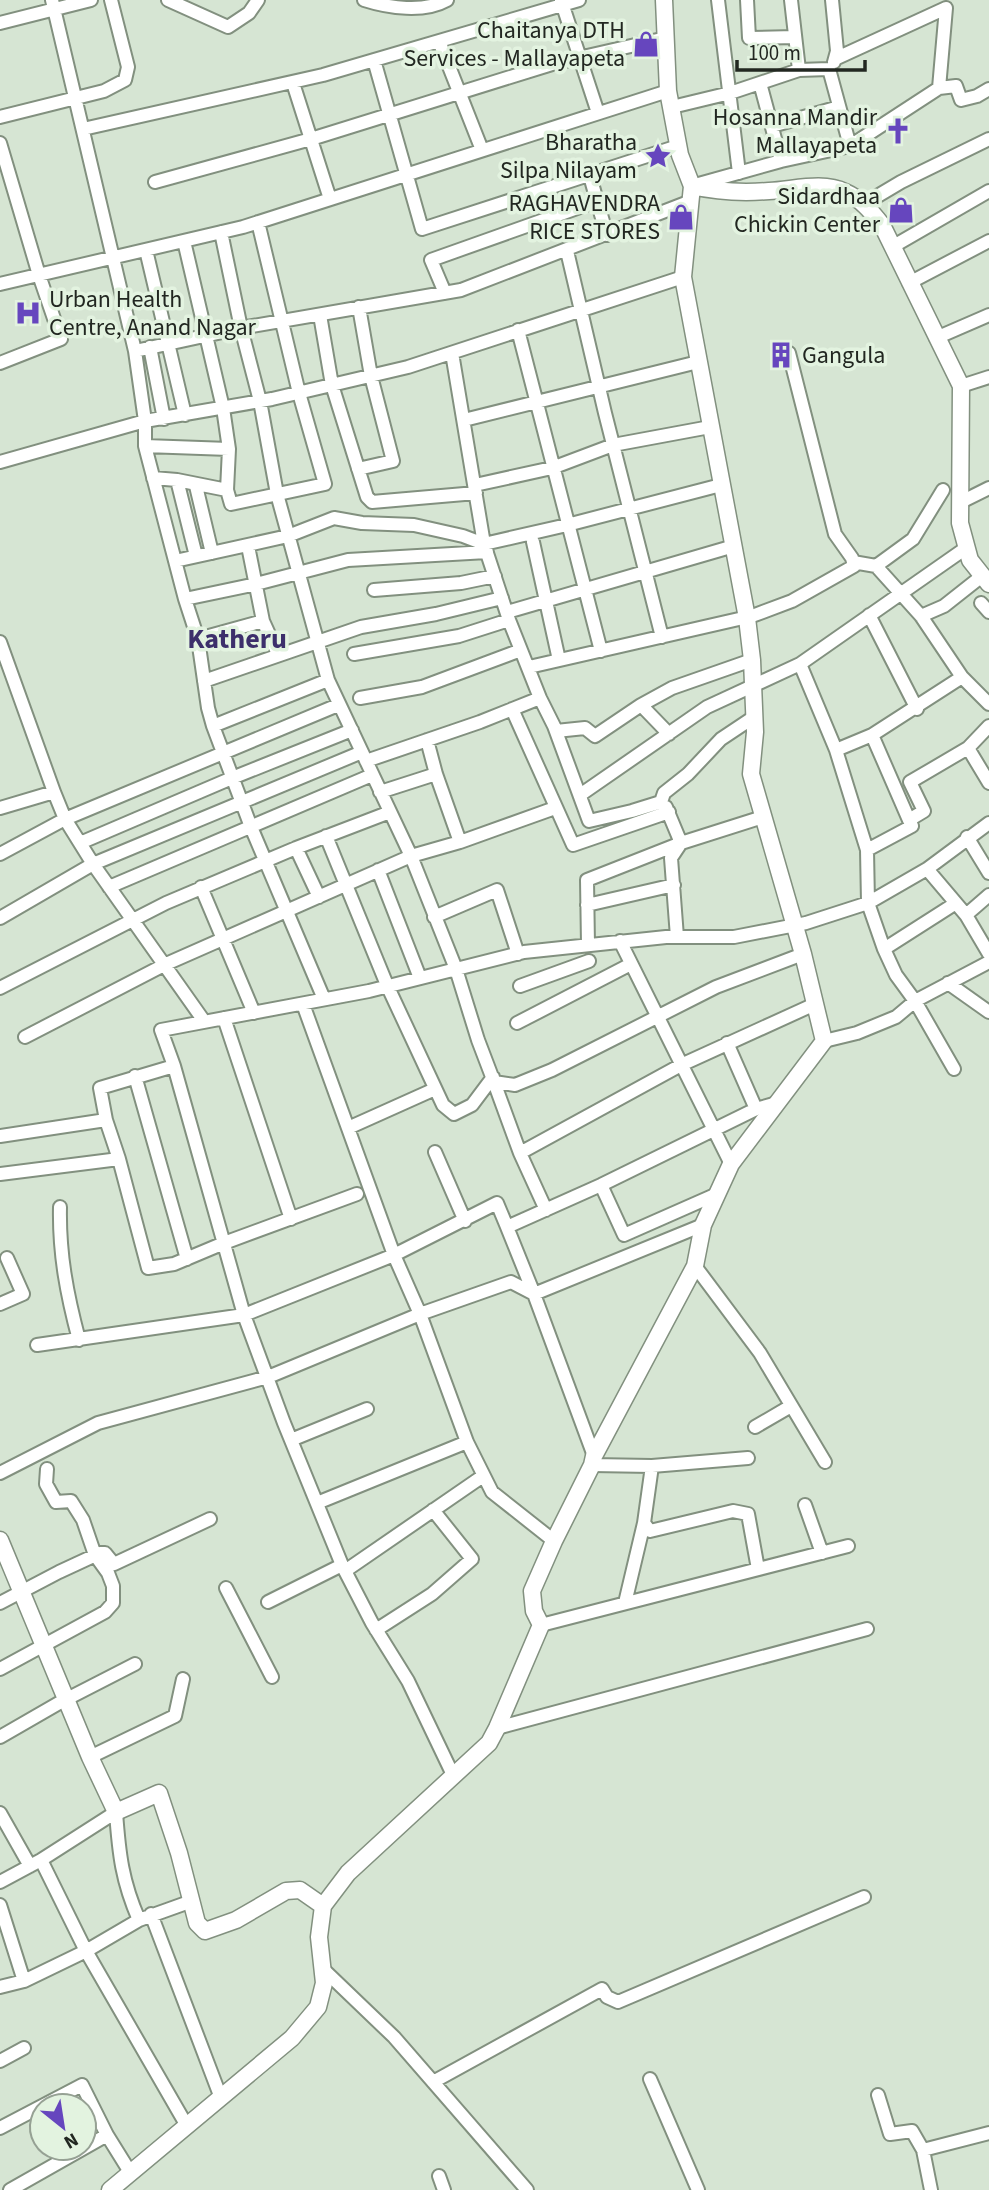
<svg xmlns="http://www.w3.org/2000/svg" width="989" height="2190" font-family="'Source Sans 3',sans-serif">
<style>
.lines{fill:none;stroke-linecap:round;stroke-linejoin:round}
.minor-casing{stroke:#82907f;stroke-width:16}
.major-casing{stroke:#82907f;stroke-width:19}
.minor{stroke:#fff;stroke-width:12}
.major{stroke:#fff;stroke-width:16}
.labels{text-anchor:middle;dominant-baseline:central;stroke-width:7;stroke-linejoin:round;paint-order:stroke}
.poi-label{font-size:24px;fill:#222721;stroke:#e3f3e0;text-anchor:end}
.quarter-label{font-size:28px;font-weight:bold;fill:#3d2f6b;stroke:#e3f3e0}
</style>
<rect width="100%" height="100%" fill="#d6e5d3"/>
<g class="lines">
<!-- minor casing -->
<g class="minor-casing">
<path id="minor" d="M52,0L135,351L145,421V446L185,599L198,639L208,708L213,726L251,827L324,999
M168,0L228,27L249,13L258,0
M364,0C389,8 424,13 447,0
M561,0L598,113
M718,0L739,173
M747,0L749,38L795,37
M791,0L799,70
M832,0L837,51L834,62
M0,23L91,0
M439,41L482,150
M837,58L946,8L939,88L850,146
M374,60L422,229L678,146
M293,83L330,199
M760,83L781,161
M939,88L956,86L961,100L977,96L989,89
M672,107L730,93L799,70L829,69L850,146L781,161L695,185
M0,117L104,91L125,80L128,67L111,0
M772,126L839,107
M83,129L323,75L579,0
M0,143L39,275L61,339L0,363
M590,176L597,201
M155,182L311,139L552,64L666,38
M864,204L901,182L989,139
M221,232L241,328L260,401L277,494L328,680L411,856L456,969L478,1040L494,1082L515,1085L552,1070L716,987L803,954
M184,241L223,408L229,449L227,490
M892,247L989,191
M146,250L185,415
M567,251L605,413L662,637
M909,283L989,241
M0,284L243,227L668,91
M445,293L431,260L597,201L607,235
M320,315L332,385L367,497L372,502L476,493
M518,330L601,651
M936,338L989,315
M150,347L164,419
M135,351L241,328L461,290L691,201
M452,353L484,544L509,620L540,698L554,726L589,821L632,811L661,802L664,793L688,774L721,739L754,717
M961,386L989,377
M464,420C542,400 620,382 698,362
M145,446L229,449
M0,462L145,421L272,399L408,367L683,277
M358,469L393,461L371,376L359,307
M153,478L177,480L227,490L231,504L325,484L299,393L258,222
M177,480L196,556
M475,485L552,468L613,445L710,427
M196,486L212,553
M959,503L989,488
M533,542L559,660
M248,546L263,621L278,654
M175,561L288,536L334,518L362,523L414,525L463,536L484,544L567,525L721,485
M853,562L876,566L921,616L962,677L989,704
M876,566L913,539L943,490
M374,590L461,583L495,576
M185,599L256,584L348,560L487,552
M981,603L989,612
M507,612L734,546
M869,615L917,709
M921,616L944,606L982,576
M198,639L263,621
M0,642L54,792L0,808
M354,654L459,636L509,620
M800,664L836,750L867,850L868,903L884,949L896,975L915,1001L954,1069
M529,667L752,616L792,601L854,566L852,558L835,534L789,353
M204,681L361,627L436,614L502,598
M360,698L422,687L521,650
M641,705L669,734
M512,709L573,845L669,812
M213,726L328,680
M556,731L585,728L595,736L641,705L672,688L752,660
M872,735L909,820
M968,748L989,783
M836,750L872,735L962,677
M366,761L480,722L540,698
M54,792L65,819L93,864L204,1021
M380,792L436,774
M580,795L707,707L800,664L966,548
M666,807L681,843L671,858L677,937
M326,836L387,985L443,1105L454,1114L472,1105L493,1077
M967,837L989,873
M460,842L555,808
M80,843L232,778L352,730
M296,848L319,897
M867,850L912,826L909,820L924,811L910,782L968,748L989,726
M0,854L65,819L338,705
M927,869L966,915L989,895
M378,870L420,978
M109,887L372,775
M201,887L254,1013
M587,905L674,885
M966,915L989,954
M434,917L497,890L518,954
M0,918L93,864L362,752
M620,941L731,1164
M588,945L587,880L681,843L763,817
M884,949L956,903
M948,983L989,1012
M520,986L589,961
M0,988L166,903L296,848L390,812
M303,1004L394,1255L420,1314L511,1282L534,1294L507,1227L601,1185L756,1109L777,1103
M224,1018L291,1219
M517,1023L631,964
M25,1037L166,964L411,856L460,842L436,774L427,740
M824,1041L857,1033L896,1017L915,1001L989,962
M727,1043L756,1109
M174,1066L100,1088L106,1120L119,1159L148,1268L174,1264L224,1243L357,1194
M135,1076L187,1259
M494,1082L520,1153
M348,1128L435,1089
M0,1136L106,1120
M435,1152L465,1221
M0,1174L119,1159
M601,1185L624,1235L717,1194
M60,1207C59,1254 67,1295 79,1340
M546,1210L520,1153L681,1065L815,1004
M695,1266L760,1353L825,1462
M0,1304L23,1294L7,1258
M37,1345L244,1315L394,1255L497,1203L507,1227
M755,1427L791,1406
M291,1440L367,1409
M594,1456L534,1294L703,1225
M592,1465L652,1466L644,1523L625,1603
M652,1466L748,1458
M0,1473L98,1423L268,1377L420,1314L467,1442L492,1492L554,1541
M317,1503L467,1442
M805,1505L822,1553
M644,1523L650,1531L733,1511L748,1514L758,1569
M345,1571L483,1476
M226,1588L272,1677
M268,1602L342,1565
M0,1603L59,1572L100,1553H105L114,1564L210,1519
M541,1625L848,1546
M376,1630L432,1594L472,1559L433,1510
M0,1669L105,1612L113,1603V1586L108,1573L95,1555L83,1520L71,1501L56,1502L46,1484L47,1469
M497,1728L867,1629
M0,1737L59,1703L135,1664
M90,1757L175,1716L183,1679
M453,1775L408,1681L372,1623L342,1565L284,1423L244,1315L174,1066L161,1030L369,991L524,952L666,937H734L806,923L868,903L927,869L989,823
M0,1813L30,1866
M41,1860L86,1951L187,2126
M0,1882L41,1860L116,1812C119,1854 122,1881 139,1920
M0,1905L24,1981
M151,1914L221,2098
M322,1968L394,2037L527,2190
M0,1987L24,1981L86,1951L139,1920L192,1901
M0,2061L24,2048
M650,2079L698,2190
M433,2082L602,1989L607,1997L618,2002L864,1897
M878,2095L890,2134L912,2131L923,2150L931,2190
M0,2128L82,2085L107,2135L130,2172
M923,2150L989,2133
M439,2176L444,2190
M10,2190L107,2135"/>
</g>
<!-- major casing -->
<g class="major-casing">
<path id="major" d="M664,0L668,91L680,155L692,186C718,192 743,193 769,191C793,190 823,181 845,192C861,199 871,211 882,225L961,386L960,523L970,560L989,584
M0,1540L90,1757L116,1812L159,1793L179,1853L197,1923L205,1931L236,1920L286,1891L300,1890L323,1906
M110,2190L292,2038L318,2007L324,1983L319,1937L323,1906L348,1873L489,1743L497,1728L541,1625L534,1611L532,1591L554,1541L592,1465L594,1456L695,1266L703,1225L731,1164L824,1041L803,954L751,774L755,732L752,660L747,618L683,277L692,186"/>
</g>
<!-- minor -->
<use href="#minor" class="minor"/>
<!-- major -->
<use href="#major" class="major"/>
</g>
<!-- icons -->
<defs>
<g id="shop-bare" transform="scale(2.1)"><path d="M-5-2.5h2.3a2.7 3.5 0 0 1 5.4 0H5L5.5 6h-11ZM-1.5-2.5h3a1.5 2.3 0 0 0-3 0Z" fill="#6646be" stroke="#e3f3e0" stroke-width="2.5" paint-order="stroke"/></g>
<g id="church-bare" transform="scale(2.1)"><path d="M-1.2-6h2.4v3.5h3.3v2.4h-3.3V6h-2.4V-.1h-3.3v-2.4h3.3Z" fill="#6646be" stroke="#e3f3e0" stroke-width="2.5" paint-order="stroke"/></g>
<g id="sight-bare" transform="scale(2.1)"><path d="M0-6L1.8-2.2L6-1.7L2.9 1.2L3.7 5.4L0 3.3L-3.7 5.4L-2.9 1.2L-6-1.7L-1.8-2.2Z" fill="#6646be" stroke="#e3f3e0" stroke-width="2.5" paint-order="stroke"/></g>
<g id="hospital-bare" transform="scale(2.1)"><path d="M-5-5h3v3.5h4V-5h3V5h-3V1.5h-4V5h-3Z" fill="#6646be" stroke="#e3f3e0" stroke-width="2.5" paint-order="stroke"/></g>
<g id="building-bare" transform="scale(2.1)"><path d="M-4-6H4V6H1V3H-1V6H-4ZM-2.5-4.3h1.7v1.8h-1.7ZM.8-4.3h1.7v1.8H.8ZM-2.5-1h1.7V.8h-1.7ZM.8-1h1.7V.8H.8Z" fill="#6646be" stroke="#e3f3e0" stroke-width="2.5" paint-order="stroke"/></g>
</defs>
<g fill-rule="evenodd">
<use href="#shop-bare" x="646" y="44"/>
<use href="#church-bare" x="898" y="131"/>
<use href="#sight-bare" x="658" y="156"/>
<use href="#shop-bare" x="901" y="210"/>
<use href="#shop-bare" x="681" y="217"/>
<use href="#hospital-bare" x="28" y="313"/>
<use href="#building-bare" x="781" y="355"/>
</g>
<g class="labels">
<!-- poi labels -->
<g class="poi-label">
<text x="625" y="30">Chaitanya DTH<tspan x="625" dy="28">Services - Mallayapeta</tspan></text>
<text x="877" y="117">Hosanna Mandir<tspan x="877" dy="28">Mallayapeta</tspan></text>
<text x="637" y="142">Bharatha<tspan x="637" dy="28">Silpa Nilayam</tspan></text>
<text x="880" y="196">Sidardhaa<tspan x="880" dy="28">Chickin Center</tspan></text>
<text x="660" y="203">RAGHAVENDRA<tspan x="660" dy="28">RICE STORES</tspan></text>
<text x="49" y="299" text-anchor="start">Urban Health<tspan x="49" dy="28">Centre, Anand Nagar</tspan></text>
<text x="802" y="355" text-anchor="start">Gangula</text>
</g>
<!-- quarter labels -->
<g class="quarter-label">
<text x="237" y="639">Katheru</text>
</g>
</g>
<!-- north arrow -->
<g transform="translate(63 2127) rotate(150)"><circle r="33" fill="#e3f3e0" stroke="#96a194" stroke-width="2"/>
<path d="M0-5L12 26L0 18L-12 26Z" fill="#6646be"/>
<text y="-10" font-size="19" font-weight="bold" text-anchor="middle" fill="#222721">N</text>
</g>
<!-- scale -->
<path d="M737 60v10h128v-10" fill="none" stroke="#222721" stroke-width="3.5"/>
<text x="748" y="60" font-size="21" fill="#222721" stroke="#e3f3e0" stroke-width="5" paint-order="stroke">100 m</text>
</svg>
